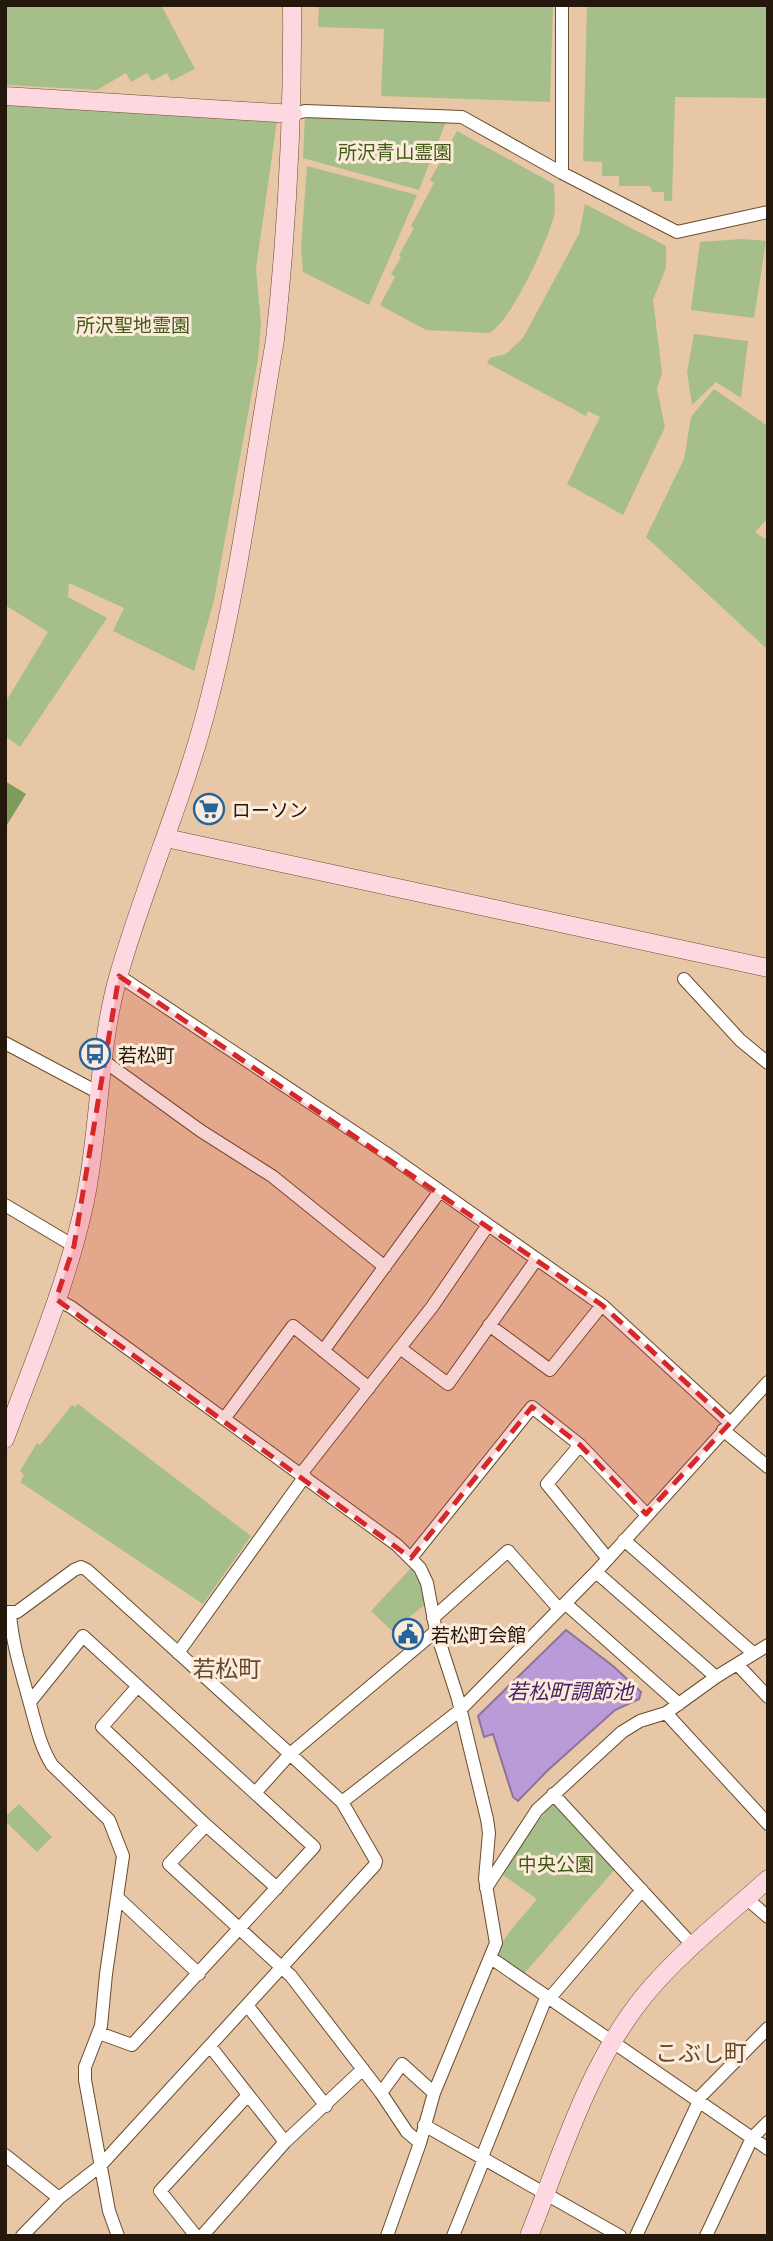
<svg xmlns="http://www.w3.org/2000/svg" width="773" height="2241" font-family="Lato,'Noto Sans JP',sans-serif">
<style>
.green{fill:#a6bf8a}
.forest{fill:#7f9b5c}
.water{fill:#ba9ad7;stroke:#8d739a;stroke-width:2}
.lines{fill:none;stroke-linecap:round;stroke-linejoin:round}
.street-casing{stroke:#694d2f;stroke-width:14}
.secondary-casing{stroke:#694d2f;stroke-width:19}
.street{stroke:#fff;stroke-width:12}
.secondary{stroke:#fdd8e0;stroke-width:18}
.marked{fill:#d62828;fill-opacity:0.2;stroke:#d62828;stroke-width:5;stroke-dasharray:14 9;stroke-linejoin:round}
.labels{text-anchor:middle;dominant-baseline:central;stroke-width:6;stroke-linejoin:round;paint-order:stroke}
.park-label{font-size:19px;fill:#415b17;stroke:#fcebda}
.poi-label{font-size:19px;fill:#24180c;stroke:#fcebda;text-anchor:start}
.water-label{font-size:21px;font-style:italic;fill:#4a2068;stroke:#fcebda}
.quarter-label{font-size:23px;fill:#65492b;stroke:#fcebda}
</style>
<rect width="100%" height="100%" fill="#e7c7a5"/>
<!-- green -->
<path class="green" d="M5,5H161L195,69L171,81L167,73L152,81L147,73L131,82L126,73L97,90L8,85L5,80Z
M319,5H553L550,102L381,96L384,29L318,27Z
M587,5H768V98L675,97L672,201H664V192H652L650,186H619V176H602V162L583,161Z
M5,102L277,121L256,269L261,323L258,359L214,600L194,671L113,631L124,608L69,583L68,597L107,618L20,747L5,736V703L48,632L5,605Z
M305,116L446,122L419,190L303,158Z
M457,131L554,184C554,194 556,206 554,216C548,240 510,324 489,333L426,330L380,305L395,277L391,274L401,257L399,255L414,228L411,226L434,183L430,180Z
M307,166L417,195L369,305L303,272L301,247Z
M585,204L666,246V268L653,300L662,372L657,389L665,427L623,515L567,484L600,417L588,411L586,416L487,363L490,358L506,354L523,338L579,234Z
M742,239L766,241L754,318L691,310L700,242Z
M694,334L748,341L741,398L716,382L692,405L687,372Z
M714,389L768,426V518L755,532L768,541V650L646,537L684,459L691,417Z
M78,1404L251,1536L203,1604L20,1482L24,1475L20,1471L37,1443L40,1445L72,1405L75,1407Z
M411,1568L415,1569L427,1603L392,1631L371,1611Z
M553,1803L616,1868L523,1975L498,1956C502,1934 524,1917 537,1899L503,1875L524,1838Z
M19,1804L52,1837L37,1852L5,1821V1817Z"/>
<!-- forest -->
<path class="forest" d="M5,781L26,794L5,828Z"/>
<!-- water -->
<path class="water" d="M566,1630L613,1666L641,1692L639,1699L615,1710L547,1771L518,1801L513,1797L493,1734L484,1737L478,1716Z"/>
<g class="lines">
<!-- street casing -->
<g class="street-casing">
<path id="street" d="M293,114L305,111L462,117L562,173L677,232L768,212
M562,173V5
M119,976L386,1153L602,1305L730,1423
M684,979L740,1040L768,1063
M5,1043L101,1094
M104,1061L201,1131L272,1176L385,1267
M5,1205L74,1246
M56,1299L71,1307L397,1545L420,1568L427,1583L436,1631L458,1699L487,1819L489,1833L485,1879L496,1943L434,2093L420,2143L387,2236
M489,1325L550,1370L602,1305
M400,1348L448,1384L536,1260
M323,1351L440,1191
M224,1419L293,1326L369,1388
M723,1430L768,1467
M580,1445L547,1484L608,1559
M301,1474L432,1307L488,1225
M624,1540L753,1653
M411,1558L532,1407L580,1445L646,1514
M596,1572L716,1677
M566,1604L679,1704
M5,1612H17L74,1570L81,1567L87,1570L290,1754L436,1631
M10,1613C12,1644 22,1674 30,1704C36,1725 40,1746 52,1765L109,1820L123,1856L106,1974L101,2026L85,2067V2080L109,2211L118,2236
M433,1618L508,1551L559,1609
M178,1653L305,1476
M737,1664L768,1697
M138,1686L102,1727L206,1825
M30,1702L83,1636L314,1847L132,2045L99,2033
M666,1713L768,1824
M255,1793L290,1754L342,1802L459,1711L596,1572L768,1382
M553,1794L694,1947
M277,1888L206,1825L169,1864L291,1976L381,2093L407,2132L420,2143
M486,1888L537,1810L622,1732L640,1721L666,1713L716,1677L768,1645
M118,1898L199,1974
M746,1898L768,1917
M491,1958L768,2149
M549,1999L642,1890
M247,2005L375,1865L376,1861L342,1802
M210,2046L285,2142
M381,2093L402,2064L434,2093
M697,2100L768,2028
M424,2125L620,2236
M5,2155L59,2198
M482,2157L546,1998
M22,2236L59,2198L100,2166L247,2005L326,2106
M196,2236L160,2191L248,2095
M202,2236L285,2142L363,2069
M453,2236L484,2159
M636,2236L699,2101
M706,2236L752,2138L768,2122"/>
</g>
<!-- secondary casing -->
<g class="secondary-casing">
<path id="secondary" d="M5,96L293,114
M166,838L768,968
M5,1439C34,1360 68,1282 85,1201C100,1128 98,1052 117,981C143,887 184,799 208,704C239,585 254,461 275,340C287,229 293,117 292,5
M529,2236C562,2154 588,2065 644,1996C679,1953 726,1917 768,1879"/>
</g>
<!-- street -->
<use href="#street" class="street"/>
<!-- secondary -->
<use href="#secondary" class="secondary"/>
</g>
<!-- marked area -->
<path class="marked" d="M119,976L602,1305L730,1423L646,1514L580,1445L532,1407L411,1558L56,1299L74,1246Z"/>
<!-- icons -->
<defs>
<g id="supermarket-ring" transform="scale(1.575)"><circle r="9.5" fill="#fcebda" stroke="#25649a" stroke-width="1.5"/><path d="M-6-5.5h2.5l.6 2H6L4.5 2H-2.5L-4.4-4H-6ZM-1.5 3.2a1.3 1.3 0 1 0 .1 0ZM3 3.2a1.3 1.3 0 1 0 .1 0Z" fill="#25649a"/></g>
<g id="bus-ring" transform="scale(1.575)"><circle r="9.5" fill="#fcebda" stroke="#25649a" stroke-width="1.5"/><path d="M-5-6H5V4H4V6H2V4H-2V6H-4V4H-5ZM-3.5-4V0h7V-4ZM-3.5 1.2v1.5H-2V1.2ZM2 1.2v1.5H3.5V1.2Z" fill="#25649a"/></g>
<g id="civic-ring" transform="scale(1.575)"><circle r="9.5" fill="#fcebda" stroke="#25649a" stroke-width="1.5"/><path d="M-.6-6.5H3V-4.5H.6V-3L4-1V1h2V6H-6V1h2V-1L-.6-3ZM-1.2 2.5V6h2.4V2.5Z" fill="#25649a"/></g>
</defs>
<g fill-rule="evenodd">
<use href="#supermarket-ring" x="209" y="809"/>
<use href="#bus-ring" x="95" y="1054"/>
<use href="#civic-ring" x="408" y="1634"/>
</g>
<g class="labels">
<!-- park labels -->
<g class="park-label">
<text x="395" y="151">所沢青山霊園</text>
<text x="133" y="324">所沢聖地霊園</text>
<text x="556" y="1863">中央公園</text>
</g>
<!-- poi labels -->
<g class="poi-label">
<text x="232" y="809">ローソン</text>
<text x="118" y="1054">若松町</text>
<text x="431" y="1634">若松町会館</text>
</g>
<!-- water labels -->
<g class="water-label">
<text x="570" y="1690">若松町調節池</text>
</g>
<!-- quarter labels -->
<g class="quarter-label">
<text x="227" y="1668">若松町</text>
<text x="701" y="2052">こぶし町</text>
</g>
</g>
<!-- border -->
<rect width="773" height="2241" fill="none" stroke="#24180c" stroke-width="14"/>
</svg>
